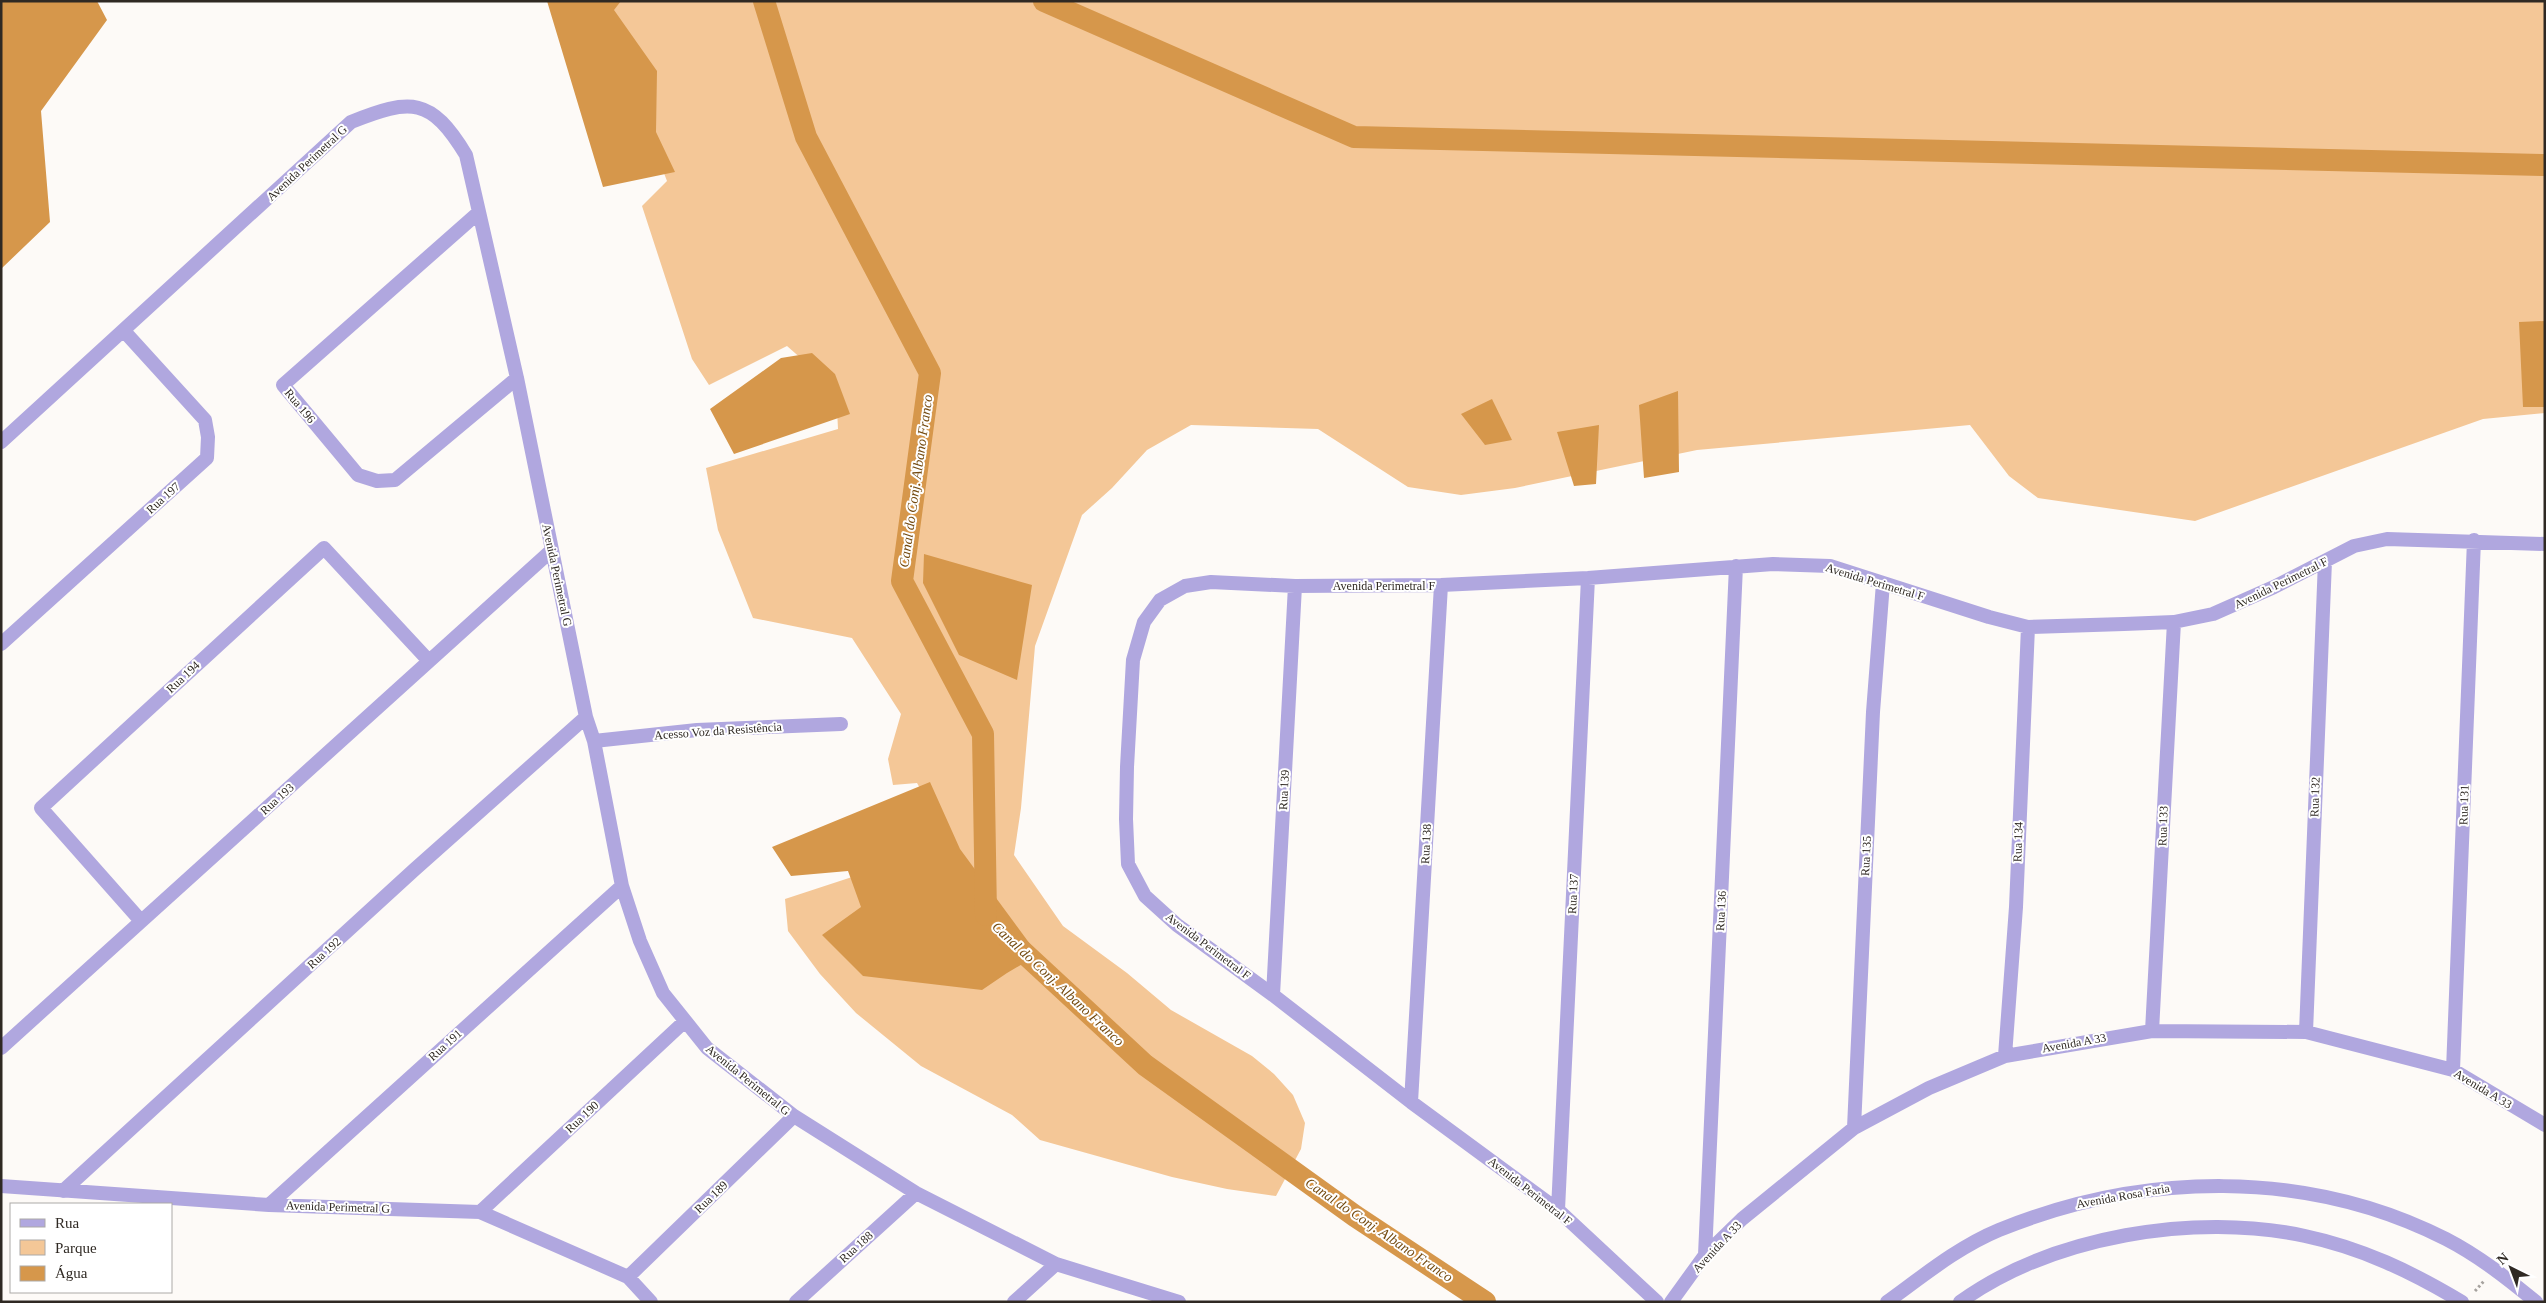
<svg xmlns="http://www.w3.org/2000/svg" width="2546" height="1303" font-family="'Times New Roman',serif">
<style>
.green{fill:#f4c797}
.water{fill:#d6974b}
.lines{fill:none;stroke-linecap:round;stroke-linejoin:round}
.canal{stroke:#d6974b;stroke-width:22}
.path{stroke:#a6a29e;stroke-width:3;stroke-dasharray:2.5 2.5;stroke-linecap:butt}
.minor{stroke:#b0a7df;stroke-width:14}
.tertiary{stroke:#b0a7df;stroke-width:14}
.labels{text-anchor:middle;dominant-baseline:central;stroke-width:4;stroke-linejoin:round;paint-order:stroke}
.street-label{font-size:12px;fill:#2f2923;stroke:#fff}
.water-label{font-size:14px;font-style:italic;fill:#744a0f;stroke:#fff}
</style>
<rect width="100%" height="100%" fill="#fdfaf7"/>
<!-- green -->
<path class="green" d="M592,1H2545V413L2483,419L2195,521L2038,498L2009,476L1970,425L1697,450L1515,488L1461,495L1408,487L1318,429L1191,425L1147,450L1112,488L1082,515L1035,646L1021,808L1014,855L1063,926L1127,973L1171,1010L1252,1056L1274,1074L1293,1095L1305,1123L1301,1149L1276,1196L1227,1189L1172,1177L1040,1140L1012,1115L921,1066L856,1013L820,974L788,931L785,899L913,857L937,819L917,783L893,785L888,759L901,714L852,638L753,618L718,530L706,468L838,429L836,389L787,346L709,385L692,359L642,206L667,181L627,78Z"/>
<!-- water -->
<path class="water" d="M1,1H97L107,20L41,111L50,222L1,269Z
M547,1H621L614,10L657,71L656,132L675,172L603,187Z
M2545,321V407H2523L2519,322Z
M812,353L835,374L850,414L734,454L710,409L781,358Z
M1678,391L1679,472L1644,478L1639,405Z
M1492,399L1512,440L1485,445L1461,414Z
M1599,425L1596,484L1574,486L1557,432Z
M924,554L1032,585L1017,680L959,655L923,583Z
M930,782L960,849L1038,955L1007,973L982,990L863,976L822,935L861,907L848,871L791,876L772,847Z"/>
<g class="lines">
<!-- canal -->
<path class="canal" d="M764,1L806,137L930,373L902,581L983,734L986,915
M1044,1L1354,137L2545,165
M1008,938L1145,1065L1355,1216L1485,1302"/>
<!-- path -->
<path class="path" d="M2475,1291L2484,1281"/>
<!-- minor -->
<path class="minor" d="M478,213L283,385L358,475L377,481L395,480L517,378
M1,442L351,122C411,98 431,97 466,155L517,378L586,717L594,741L622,886L640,941L663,993L707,1048L794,1116L916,1193L1056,1264L1179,1302
M1,644L207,458L208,437L205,420L124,331
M594,741L697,730L841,724
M141,921L41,808L324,548L429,661
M1273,995L1295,586
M2152,1031L2174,622
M2306,1032L2325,561
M1,1048L552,550
M2005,1056L2016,907L2028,627
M2453,1070L2474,540
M1411,1102L1441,585
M1854,1128L1873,712L1883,583
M1,1186L269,1205L480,1212L628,1277L651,1302
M63,1191L414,870L586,717
M269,1205L622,886
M1558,1210L1588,578
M480,1212L684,1022
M1705,1255L1736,566
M628,1277L794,1116
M796,1302L916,1193
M1014,1302L1056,1264
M1657,1302L1558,1210L1411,1102L1273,995L1177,925L1145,896L1128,864L1126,819L1127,767L1133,660L1144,622L1160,600L1185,586L1211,582L1295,586L1441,585L1588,578L1773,564L1830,566L1989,617L2028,627L2124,624L2174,622L2213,614L2274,587L2354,546L2387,539L2545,544
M1671,1302L1705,1255L1742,1219L1854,1128L1929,1088L2005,1056L2152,1031L2306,1032L2453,1070L2545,1125"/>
<!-- tertiary -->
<path class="tertiary" d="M1887,1302C1923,1276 1958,1247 1999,1230C2142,1172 2306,1168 2446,1239C2479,1256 2508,1279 2536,1302
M1960,1302C2052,1236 2195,1212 2305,1236C2362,1248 2412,1272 2462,1302"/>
</g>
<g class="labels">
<!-- street labels -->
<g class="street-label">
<text transform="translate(307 163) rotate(-43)">Avenida Perimetral G</text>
<text transform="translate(300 406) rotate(50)">Rua 196</text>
<text transform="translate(163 498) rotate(-42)">Rua 197</text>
<text transform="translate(557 575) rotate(78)">Avenida Perimetral G</text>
<text transform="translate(1875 582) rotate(17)">Avenida Perimetral F</text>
<text transform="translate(2281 583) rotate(-26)">Avenida Perimetral F</text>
<text x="1384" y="586">Avenida Perimetral F</text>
<text transform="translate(183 677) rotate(-43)">Rua 194</text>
<text transform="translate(718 731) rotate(-4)">Acesso Voz da Resistência</text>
<text transform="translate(1284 790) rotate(-87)">Rua 139</text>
<text transform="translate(2315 797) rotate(-88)">Rua 132</text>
<text transform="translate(277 799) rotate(-42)">Rua 193</text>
<text transform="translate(2464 805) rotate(-88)">Rua 131</text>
<text transform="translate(2163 826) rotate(-88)">Rua 133</text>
<text transform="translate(2018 842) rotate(-88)">Rua 134</text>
<text transform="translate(1426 844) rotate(-87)">Rua 138</text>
<text transform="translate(1866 856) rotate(-87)">Rua 135</text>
<text transform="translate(1573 894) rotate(-87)">Rua 137</text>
<text transform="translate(1721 911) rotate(-87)">Rua 136</text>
<text transform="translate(1208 946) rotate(37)">Avenida Perimetral F</text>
<text transform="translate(324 953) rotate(-42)">Rua 192</text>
<text transform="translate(2074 1043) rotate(-10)">Avenida A 33</text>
<text transform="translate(445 1045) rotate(-42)">Rua 191</text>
<text transform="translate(748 1080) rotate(39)">Avenida Perimetral G</text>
<text transform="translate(2483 1089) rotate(31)">Avenida A 33</text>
<text transform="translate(582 1117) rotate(-43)">Rua 190</text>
<text transform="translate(1530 1191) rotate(38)">Avenida Perimetral F</text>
<text transform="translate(2123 1196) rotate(-10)">Avenida Rosa Faria</text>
<text transform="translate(711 1197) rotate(-44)">Rua 189</text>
<text transform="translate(338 1207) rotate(2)">Avenida Perimetral G</text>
<text transform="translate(856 1247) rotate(-42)">Rua 188</text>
<text transform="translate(1717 1247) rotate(-47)">Avenida A 33</text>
</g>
<!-- water labels -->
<g class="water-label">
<text transform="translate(916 481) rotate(-82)">Canal do Conj. Albano Franco</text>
<text transform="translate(1058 984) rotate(43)">Canal do Conj. Albano Franco</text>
<text transform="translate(1379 1230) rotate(34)">Canal do Conj. Albano Franco</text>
</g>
</g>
<!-- border -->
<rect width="2546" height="1303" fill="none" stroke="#2f2923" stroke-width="5"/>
<!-- legend -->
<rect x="10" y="1203" width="162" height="90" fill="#ffffff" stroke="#aca9a7"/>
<rect x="20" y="1219" width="25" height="8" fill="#b0a7df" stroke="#aca9a7"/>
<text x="55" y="1228" font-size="15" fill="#2f2923">Rua</text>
<rect x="20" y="1240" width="25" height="15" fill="#f4c797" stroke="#aca9a7"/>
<text x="55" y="1253" font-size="15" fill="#2f2923">Parque</text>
<rect x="20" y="1266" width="25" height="15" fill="#d6974b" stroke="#aca9a7"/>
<text x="55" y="1278" font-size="15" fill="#2f2923">Água</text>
<!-- north arrow -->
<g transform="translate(2511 1268) rotate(318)" stroke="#ffffff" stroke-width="4" paint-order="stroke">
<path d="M0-4L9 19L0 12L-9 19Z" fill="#2f2923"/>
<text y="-8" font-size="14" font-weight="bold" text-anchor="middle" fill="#2f2923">N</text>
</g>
</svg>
